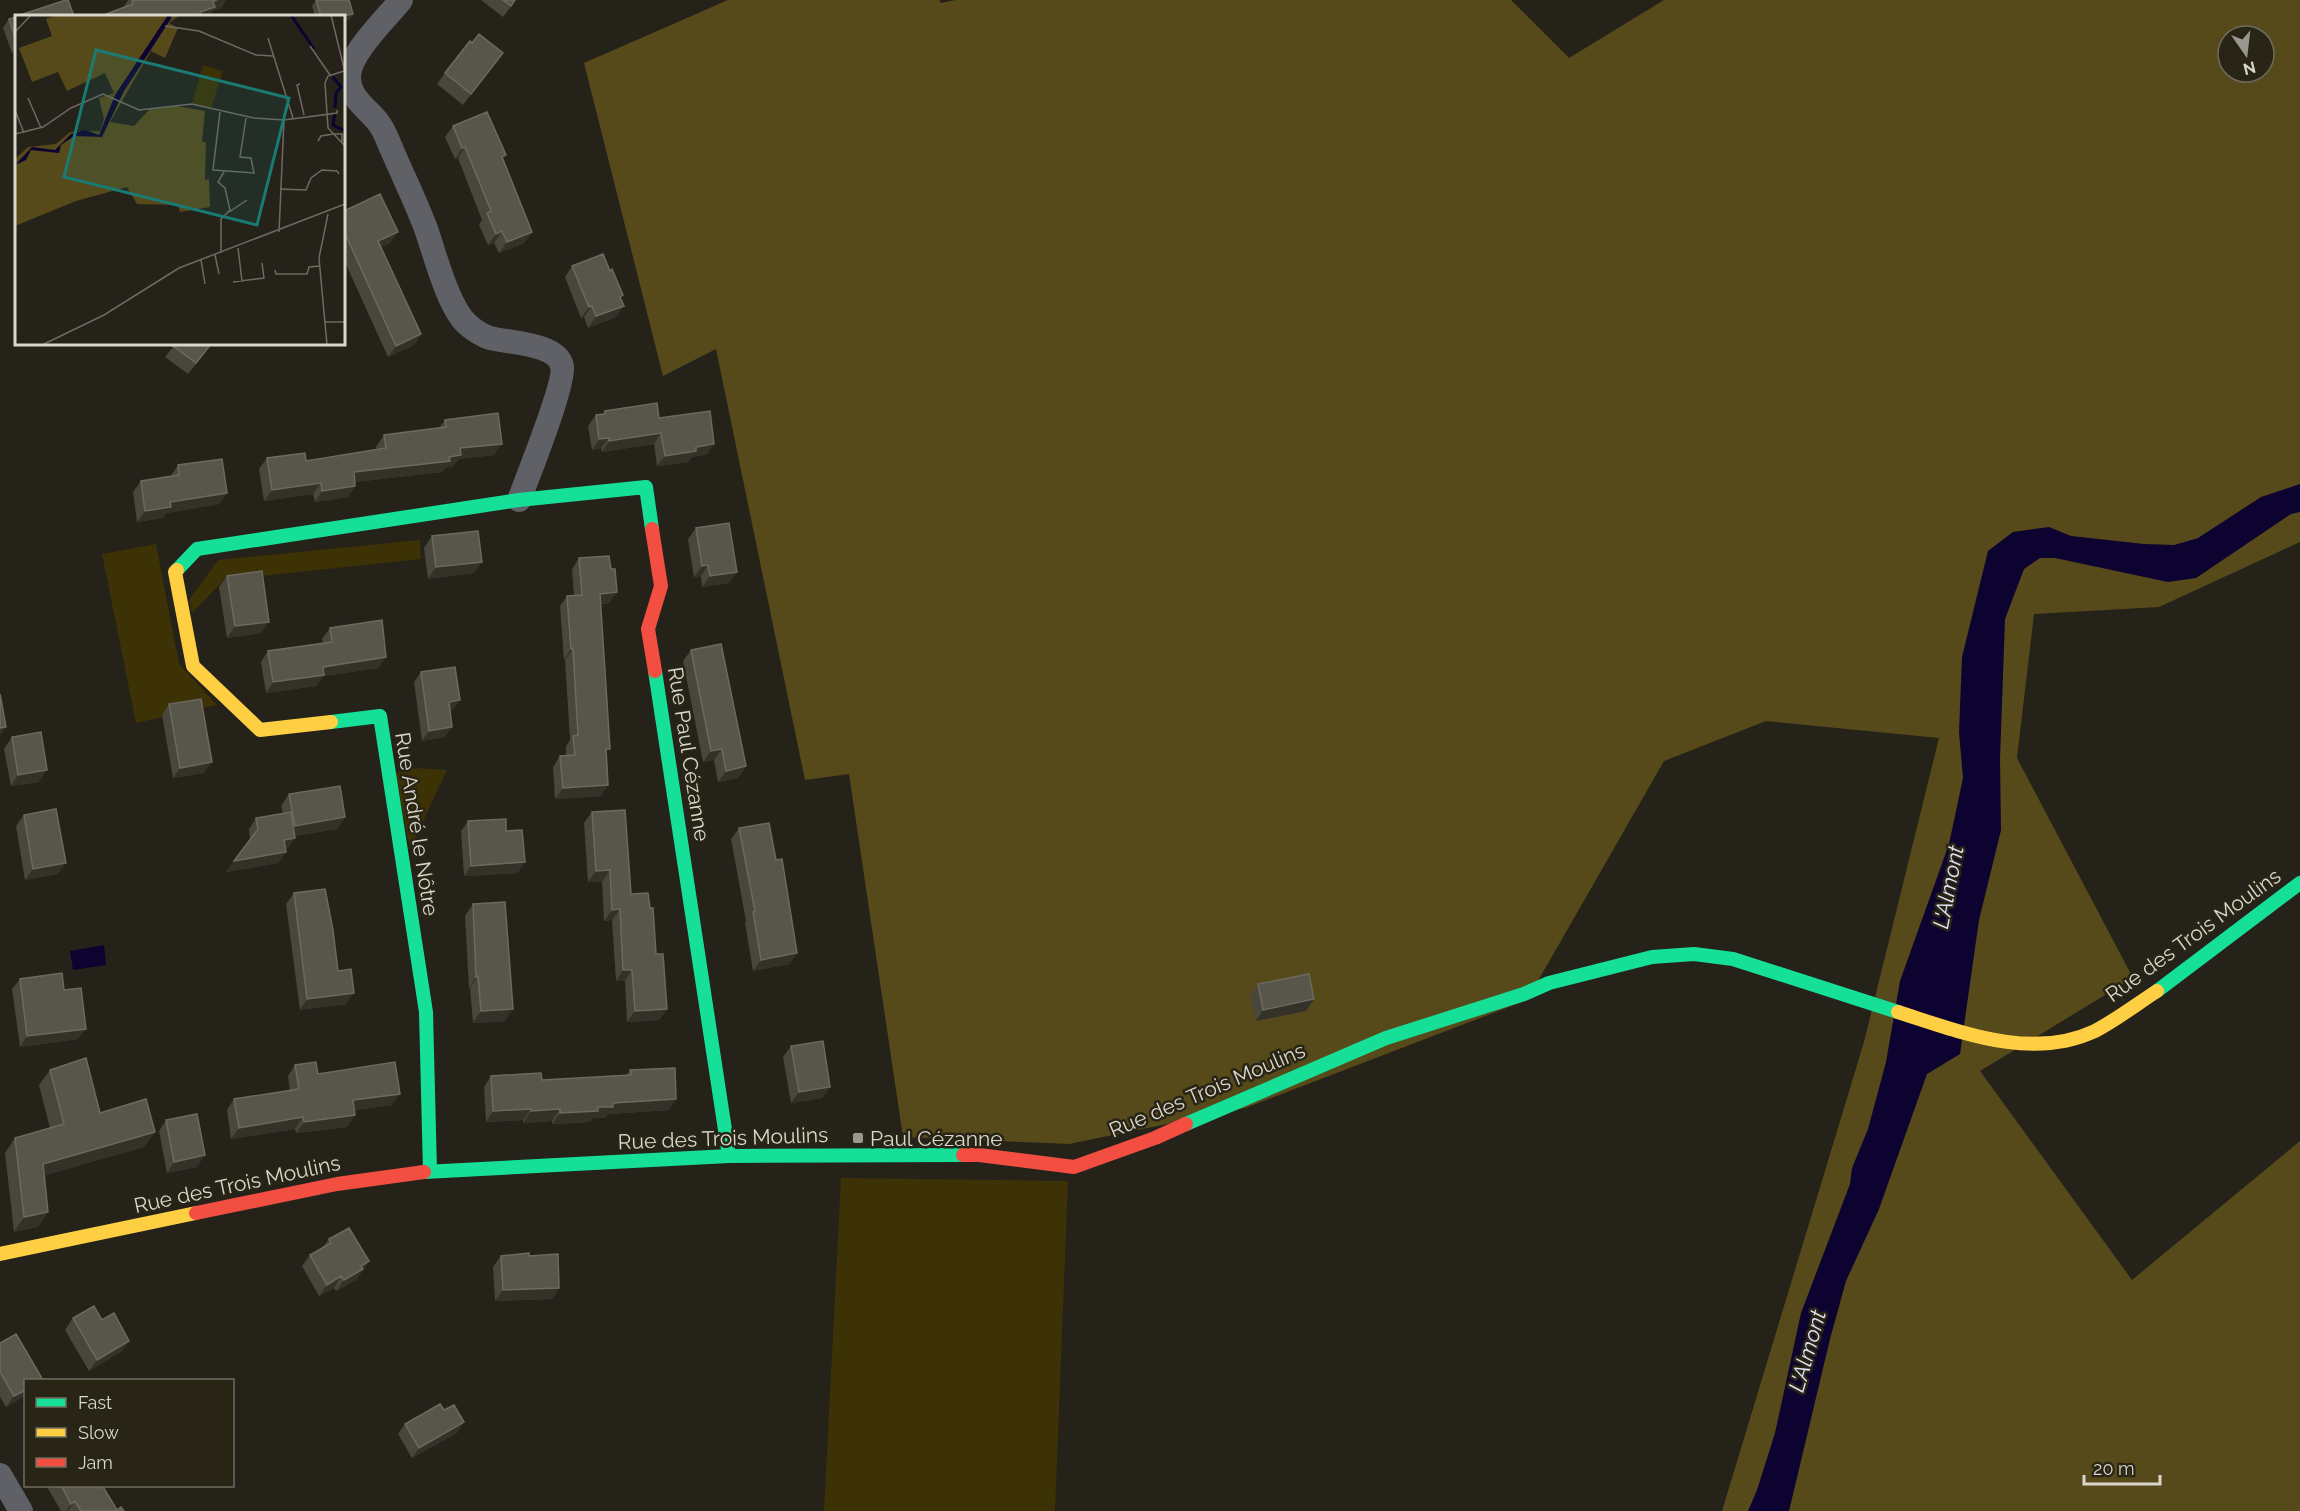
<svg xmlns="http://www.w3.org/2000/svg" width="2300" height="1511" font-family="Raleway,sans-serif">
<style>
.green{fill:#3d3205}
.forest{fill:#574a1a;fill-rule:evenodd}
.water{fill:#0d0331}
.lines{fill:none;stroke-linecap:round;stroke-linejoin:round}
.street{stroke:#606067;stroke-width:24}
.fast{stroke:#16e098;stroke-width:14}
.slow{stroke:#ffcf43;stroke-width:14}
.jam{stroke:#f24e42;stroke-width:14}
.wall{fill:#49463c}
.shaded-wall{fill:#343128}
.building{fill:#58554b;stroke:#6c6a60;stroke-width:1.5}
.poi-dot{fill:#9a978e;stroke:#292516;stroke-width:2}
.labels{text-anchor:middle;dominant-baseline:central;stroke-width:5;stroke-linejoin:round;paint-order:stroke}
.street-label{font-size:21px;fill:#d9d6cc;stroke:#292516}
.poi-label{font-size:21px;fill:#d9d6cc;stroke:#292516;text-anchor:start}
.water-label{font-size:22px;font-style:italic;fill:#dfe1f7;stroke:#292516}
.inset-river{fill:none;stroke:#0d0331;stroke-width:3}
.inset-road{fill:none;stroke:#6d6a61;stroke-width:1.5}
.view{fill:#197b73;fill-opacity:0.15;stroke:#197b73;stroke-width:3}
.inset-edge{fill:none;stroke:#d9d6cc;stroke-width:3}
</style>
<rect width="100%" height="100%" fill="#25221a"/>
<!-- green -->
<path class="green" d="M420,540L421,559L224,580L192,613L189,600L218,560Z
M156,544L179,664L217,705L136,723L102,554Z
M416,768L447,770L410,849L395,773Z
M841,1178L1068,1181L1055,1511H824Z"/>
<!-- forest -->
<path class="forest" d="M728,0H939L941,3L956,0H1511L1569,58L1664,0H2300V542L2159,607L2034,614L2017,758L2133,978L1980,1071L2132,1280L2300,1141V1511H1722L1864,1042L1939,738L1766,721L1664,761L1527,1000L1245,1108L1069,1144L903,1137L849,774L805,780L716,349L663,376L584,63ZM2228,36H2264V72H2228Z"/>
<!-- water -->
<path class="water" d="M2300,484V512L2291,514L2196,578L2168,582L2055,558H2040L2024,569L2005,619L2000,759L2001,830L1979,920L1960,1054L1927,1074L1879,1209L1846,1281L1830,1339L1789,1511H1748L1757,1490L1775,1433L1801,1313L1850,1184L1852,1168L1868,1129L1886,1062L1900,981L1949,844L1963,778L1959,732L1962,657L1988,551L2013,532L2049,527L2071,536L2144,544L2174,545L2198,538L2261,497Z
M104,945L106,965L73,970L70,951Z"/>
<g class="lines">
<!-- street -->
<path class="street" d="M401,0C386,19 348,54 349,78C350,99 366,107 378,122C384,129 388,141 392,150C403,176 416,202 426,229C435,254 448,307 467,324C472,329 483,336 490,338C509,343 557,343 562,366C566,381 527,479 519,500
M0,1475L21,1511"/>
<!-- fast -->
<path class="fast" d="M177,570L197,549L519,500L646,487L652,529
M655,671L729,1156
M331,722L380,716L426,1012L430,1171
M2157,991L2300,883
M1186,1124L1386,1038L1524,994L1549,983L1652,957L1694,954L1733,959L1898,1012
M424,1172L729,1156L963,1155"/>
<!-- slow -->
<path class="slow" d="M177,570L175,572L193,666L260,730L331,722
M1898,1012C1961,1032 2031,1061 2095,1031C2116,1020 2137,1004 2157,991
M0,1254L196,1213"/>
<!-- jam -->
<path class="jam" d="M652,529L661,586L648,629L655,671
M963,1155H979L1074,1167L1155,1138L1186,1124
M196,1213L337,1184L424,1172"/>
</g>
<!-- wall -->
<path class="wall" d="M128,0H226L221,8L212,11L208,16H104L106,14L123,8Z
M316,0L353,14L349,20L344,16H315L312,6Z
M481,0H516L503,17Z
M16,17V51L12,53L3,28L9,19Z
M472,43L503,53L463,105L437,84L445,73Z
M453,126L503,159L532,232L524,243L499,253L494,243L488,245L479,225L482,220L458,158L455,159L445,137Z
M344,211L390,243L381,247L421,334L414,345L388,357L344,260Z
M572,266L621,298L616,317L588,328L584,317L581,318L565,277Z
M172,344H212L188,374L165,357L173,347L170,345Z
M605,411L659,418L714,444L707,454L692,457L688,462L657,466L654,444L602,452L601,448L592,450L588,426L596,415L602,414Z
M445,420L494,455L459,459L453,466L445,468L442,472L355,482V486L348,497L315,502L313,494L264,501L259,469L267,458L306,461L377,450L376,447L384,435L439,428Z
M178,465L227,493L219,504L167,513L163,518L137,522L133,492L141,481L170,477Z
M696,528L737,572L729,583L702,587L701,576L694,577L688,539Z
M432,536L474,573L428,579L424,548Z
M579,558L611,569L617,592L609,603L601,604L608,785L601,796L555,799L553,767L560,756H566V746L570,740L565,660H564L560,606L567,596L574,595L572,569Z
M227,576L261,633L227,638L219,587Z
M330,628L379,668L323,676L316,686L266,693L261,662L268,651L323,643L322,639Z
M691,650L746,766L738,778L718,782L714,760L703,762L683,661Z
M421,672L453,710H450L445,737L422,741L414,682Z
M169,704L204,773L173,778L162,715Z
M12,737L39,782L11,786L4,749Z
M289,794L345,817L337,829L295,836V838L288,848L285,849L286,852L278,863L226,872L250,840L249,829L256,818L283,813L281,806Z
M592,812L631,894L650,908L656,954L667,1009L659,1020L627,1022L625,981H616L612,920L604,921L602,882H588L584,823Z
M24,815L58,874L25,880L16,826Z
M468,821L506,831L518,873L464,876L461,831Z
M739,828L776,860L797,953L789,964L753,971L745,923L746,921L731,839Z
M294,893L338,971L346,1004L300,1010L286,904Z
M473,904L505,1021L473,1023L470,988H469L465,916Z
M20,979L64,990L78,1039L20,1047L12,989Z
M1258,984L1314,999L1306,1011L1256,1021L1250,996Z
M791,1046L830,1087L822,1098L791,1103L783,1057Z
M295,1065L318,1074L392,1105L354,1110L355,1115L347,1127L296,1133L295,1129L231,1139L227,1110L234,1099L290,1091L288,1076Z
M50,1070L100,1113L155,1132L144,1147L45,1175L48,1212L38,1227L14,1232L5,1153L15,1138L50,1128L39,1085Z
M630,1070L669,1110L608,1114L605,1118H593L590,1122L552,1124V1121L523,1123V1120L486,1122L484,1087L491,1076L542,1080L626,1076Z
M166,1120L197,1167L167,1173L159,1131Z
M329,1239L369,1261L356,1280L336,1291L334,1288L319,1296L302,1266L310,1255L322,1248Z
M501,1256H529L559,1288L552,1299L495,1301L493,1267Z
M73,1318L102,1320L129,1341L121,1352L89,1371L65,1330Z
M0,1343L43,1380L6,1407L0,1397Z
M444,1410L457,1433L412,1458L398,1434L405,1424Z
M46,1485H97L117,1510L124,1511H61Z"/>
<!-- shaded-wall -->
<path class="shaded-wall" d="M217,0H226L221,8L212,11L208,16H196L200,12L213,1Z
M353,14L349,20L344,21V16Z
M16,46V51L12,53Z
M503,53L495,64L463,105L471,94Z
M465,147L458,158L455,159L462,148Z
M502,231L494,243L488,245L496,234Z
M398,232L390,243L370,252L378,241Z
M532,232L524,243L499,253L507,242Z
M592,306L584,317L581,318L589,307Z
M624,306L616,317L588,328L596,316Z
M421,334L414,345L388,357L396,346Z
M661,433L654,444L602,452L609,441Z
M609,438L601,448L592,450L599,439Z
M502,444L494,455L459,459L453,466L445,468L442,472L346,483L354,472L460,448Z
M714,444L707,454L692,457L688,462L657,466L665,456L696,447Z
M321,483L313,494L264,501L272,490Z
M355,486L348,497L315,502L322,491Z
M227,493L219,504L167,513L163,518L137,522L145,511L170,502Z
M482,562L474,573L428,579L436,567Z
M708,565L701,576L694,577L702,566Z
M737,572L729,583L702,587L710,576Z
M617,592L609,603L593,604L600,594Z
M269,622L261,633L227,638L235,626Z
M571,649H573L565,660H564Z
M386,657L379,668L323,676L316,686L266,693L273,682L323,667Z
M460,700L453,710L442,711L449,702Z
M6,727L0,735V728Z
M452,727L445,737L422,741L429,731Z
M722,749L714,760L703,762L711,751Z
M212,762L204,773L173,778L180,768Z
M746,766L738,778L718,782L726,771Z
M47,770L39,782L11,786L18,775Z
M608,785L601,796L555,799L563,788Z
M345,817L337,829L287,837L295,826Z
M295,838L288,848L276,851L284,840Z
M286,852L278,863L226,872L234,861Z
M525,862L518,873L464,876L471,866Z
M66,863L58,874L25,880L33,869Z
M610,870L602,882H588L596,871Z
M620,909L612,920L604,921L612,910Z
M797,953L789,964L753,971L761,960Z
M623,970H632L625,981H616Z
M478,976L470,988H469L476,977Z
M354,993L346,1004L300,1010L307,999Z
M1314,999L1306,1011L1256,1021L1263,1010Z
M513,1009L505,1021L473,1023L481,1011Z
M667,1009L659,1020L627,1022L635,1011Z
M86,1029L78,1039L20,1047L27,1036Z
M830,1087L822,1098L791,1103L799,1092Z
M400,1094L392,1105L345,1112L353,1100Z
M676,1099L669,1110L608,1114L605,1118H593L590,1122L552,1124L560,1113L613,1103Z
M531,1109L523,1120L486,1122L493,1111Z
M560,1109L552,1121L523,1123L531,1111Z
M355,1115L347,1127L296,1133L304,1122Z
M303,1117L295,1129L231,1139L239,1128Z
M155,1132L144,1147L33,1179L43,1164Z
M205,1155L197,1167L167,1173L174,1162Z
M48,1212L38,1227L14,1232L24,1217Z
M369,1261L356,1280L336,1291L344,1280L361,1266Z
M341,1276L334,1288L319,1296L327,1285Z
M559,1288L552,1299L495,1301L503,1290Z
M129,1341L121,1352L89,1371L97,1360Z
M26,1390V1396L6,1407L14,1396Z
M464,1422L457,1433L412,1458L419,1448Z
M75,1501L68,1511H66L71,1504Z"/>
<!-- building -->
<path class="building" d="M66,0H68L74,16H17Z
M132,0H217L213,1L215,7L200,12L201,16H106V14L133,4Z
M316,0H349L353,14L343,16H321Z
M503,0H515L511,6Z
M16,17V40L9,19Z
M479,34L503,53L471,94L445,73L470,41L472,43Z
M487,112L506,155L502,157L532,232L507,242L502,231L496,234L487,213L491,211L465,147L462,148L453,126Z
M380,194L398,232L378,241L421,334L396,346L344,231V211Z
M603,254L610,271L612,269L623,295L620,297L624,306L596,316L592,306L589,307L572,266Z
M175,344H211L196,363L173,346Z
M657,403L659,418L710,411L714,444L696,447V451L665,456L661,433L609,441V438L599,439L596,415L605,414V411Z
M498,413L502,444L460,448L461,455L449,457L450,461L354,472L355,486L322,491L321,483L272,490L267,458L305,453L306,461L386,448L384,435L446,427L445,420Z
M222,459L227,493L170,502L171,507L145,511L141,481L179,475L178,465Z
M729,523L737,572L710,576L708,565L702,566L696,528Z
M478,531L482,562L436,567L432,536Z
M609,556L611,569H615L617,592L600,594L610,749H606L608,785L563,788L560,756L575,755L573,736L578,735L573,649H571L567,596L582,595L579,558Z
M262,571L269,622L235,626L227,576Z
M382,620L386,657L323,667L324,675L273,682L268,651L332,642L330,628Z
M721,644L746,766L726,771L722,749L711,751L691,650Z
M455,667L460,700L449,702L452,727L429,731L421,672Z
M0,694L6,727L0,728Z
M201,699L212,762L180,768L169,704Z
M41,732L47,770L18,775L12,737Z
M340,786L345,817L295,826L289,794Z
M56,809L66,863L33,869L24,815Z
M625,810L631,894L648,893L650,908H653L656,954H663L667,1009L635,1011L632,970H623L620,909L612,910L610,870L596,871L592,812Z
M291,812L295,838L284,840L286,852L234,861L258,829L256,818Z
M506,819V831L522,830L525,862L471,866L468,821Z
M769,823L776,860L782,859L797,953L761,960L753,912L755,911L739,828Z
M325,889L333,930L338,971L351,969L354,993L307,999L294,893Z
M505,902L513,1009L481,1011L478,976L476,977L473,904Z
M62,973L64,990L81,988L86,1029L27,1036L20,979Z
M1309,974L1314,999L1263,1010L1258,984Z
M823,1041L830,1087L799,1092L791,1046Z
M86,1058L100,1113L146,1099L155,1132L43,1164L48,1212L24,1217L15,1138L64,1124L50,1070Z
M316,1062L318,1074L395,1062L400,1094L353,1100L355,1115L304,1122L303,1117L239,1128L234,1099L299,1089L295,1065Z
M675,1068L676,1099L613,1103V1107H598V1111L560,1113V1109L531,1111V1109L493,1111L491,1076L541,1073L542,1080L631,1075L630,1070Z
M197,1114L205,1155L174,1162L166,1120Z
M349,1228L369,1261L361,1266L363,1269L344,1280L341,1276L327,1285L310,1255L331,1243L329,1239Z
M529,1253V1256L558,1254L559,1288L503,1290L501,1256Z
M94,1306L102,1320L114,1313L129,1341L97,1360L73,1318Z
M16,1334L43,1380H26V1390L14,1396L0,1372V1343Z
M440,1404L444,1410L454,1405L464,1422L419,1448L405,1424Z
M61,1485H97L98,1488L102,1485L117,1510L121,1507L124,1511H81L75,1501L71,1504Z"/>
<!-- markers -->
<rect class="poi-dot" x="852" y="1132" width="12" height="12" rx="3"/>
<g class="labels">
<!-- street labels -->
<g class="street-label">
<text transform="translate(689 754) rotate(81)">Rue Paul Cézanne</text>
<text transform="translate(417 824) rotate(81)">Rue André le Nôtre</text>
<text transform="translate(2193 935) rotate(-36)">Rue des Trois Moulins</text>
<text transform="translate(1207 1090) rotate(-23)">Rue des Trois Moulins</text>
<text transform="translate(723 1138) rotate(-2)">Rue des Trois Moulins</text>
<text transform="translate(237 1184) rotate(-12)">Rue des Trois Moulins</text>
</g>
<!-- poi labels -->
<g class="poi-label">
<text x="870" y="1138">Paul Cézanne</text>
</g>
<!-- water labels -->
<g class="water-label">
<text transform="translate(1948 887) rotate(-79)">L'Almont</text>
<text transform="translate(1807 1351) rotate(-74)">L'Almont</text>
</g>
</g>
<!-- overview -->
<g transform="translate(15 15)">
<rect width="330" height="330" fill="#25221a"/>
<path d="M188,50L208,56L196,93L177,88Z" fill="#3d3205"/>
<path d="M42,0H165L154,8L163,13L150,43L136,36L95,107L119,111L135,94L161,91L190,96L187,127H191L190,165L194,164L195,192L165,197L163,190L122,189L112,172L61,186L0,211V144L13,132L41,129L55,117L85,116L89,104L84,83L99,78L90,58L52,76L43,57L17,67L4,33L37,21L31,4Z" fill="#574a1a"/>
<path d="M153,0L157,2L109,76L87,122L59,121L46,130L44,138L16,135L11,145L0,150L17,132L40,135L56,119L70,115L84,120L100,80Z" fill="#0d0331"/>
<path class="inset-river" d="M276,0L299,34M318,62L326,72L321,78L320,93M320,98L318,110L330,116"/>
<path class="inset-road" d="M316,0L330,57M150,11L184,16L241,40L259,41M0,17L16,0M253,23L278,103M295,31L315,60M329,56L313,61L310,68L313,113L330,131M285,69L282,70L289,100M13,83L26,113M0,95L9,118M205,97L198,155L239,158L236,143L225,142L231,103M0,119L28,112L56,93L88,79L124,95L177,89L239,103L269,105L322,98V95M303,126L306,121L318,119H327V127M265,174L291,175L296,163L307,155L322,156L324,159M214,197L232,185M264,217L269,105M223,233L227,266M206,238V204L215,195L210,173L203,167L209,157M200,240L204,259M186,245L190,269M260,255L261,259H292L294,252L304,251M218,267L249,263L247,248M309,307H330M27,330L89,300L164,253L330,189M312,330L304,243L313,199"/>
<path class="view" d="M81,35L274,83L242,210L49,162Z"/>
<rect width="330" height="330" class="inset-edge"/>
</g>
<!-- legend -->
<rect x="24" y="1379" width="210" height="108" fill="#292516" stroke="#6f6c5f" stroke-width="1.5"/>
<rect x="36" y="1398" width="30" height="9" fill="#16e098" stroke="#6f6c5f" stroke-width="1.5"/>
<text x="78" y="1409" font-size="18" fill="#d9d6cc">Fast</text>
<rect x="36" y="1428" width="30" height="9" fill="#ffcf43" stroke="#6f6c5f" stroke-width="1.5"/>
<text x="78" y="1439" font-size="18" fill="#d9d6cc">Slow</text>
<rect x="36" y="1458" width="30" height="9" fill="#f24e42" stroke="#6f6c5f" stroke-width="1.5"/>
<text x="78" y="1469" font-size="18" fill="#d9d6cc">Jam</text>
<!-- north arrow -->
<g transform="translate(2246 54) rotate(166)"><circle r="28" fill="#292516" stroke="#6f6c5f" stroke-width="1.5"/>
<path d="M0-4.5L10 22L0 15L-10 22Z" fill="#9a978e"/>
<text y="-9" font-size="16" font-weight="bold" text-anchor="middle" fill="#d9d6cc">N</text>
</g>
<!-- scale -->
<path d="M2084 1475v9h76v-9" fill="none" stroke="#d9d6cc" stroke-width="3"/>
<text x="2093" y="1475" font-size="18" fill="#d9d6cc" stroke="#292516" stroke-width="4.5" paint-order="stroke">20 m</text>
</svg>
